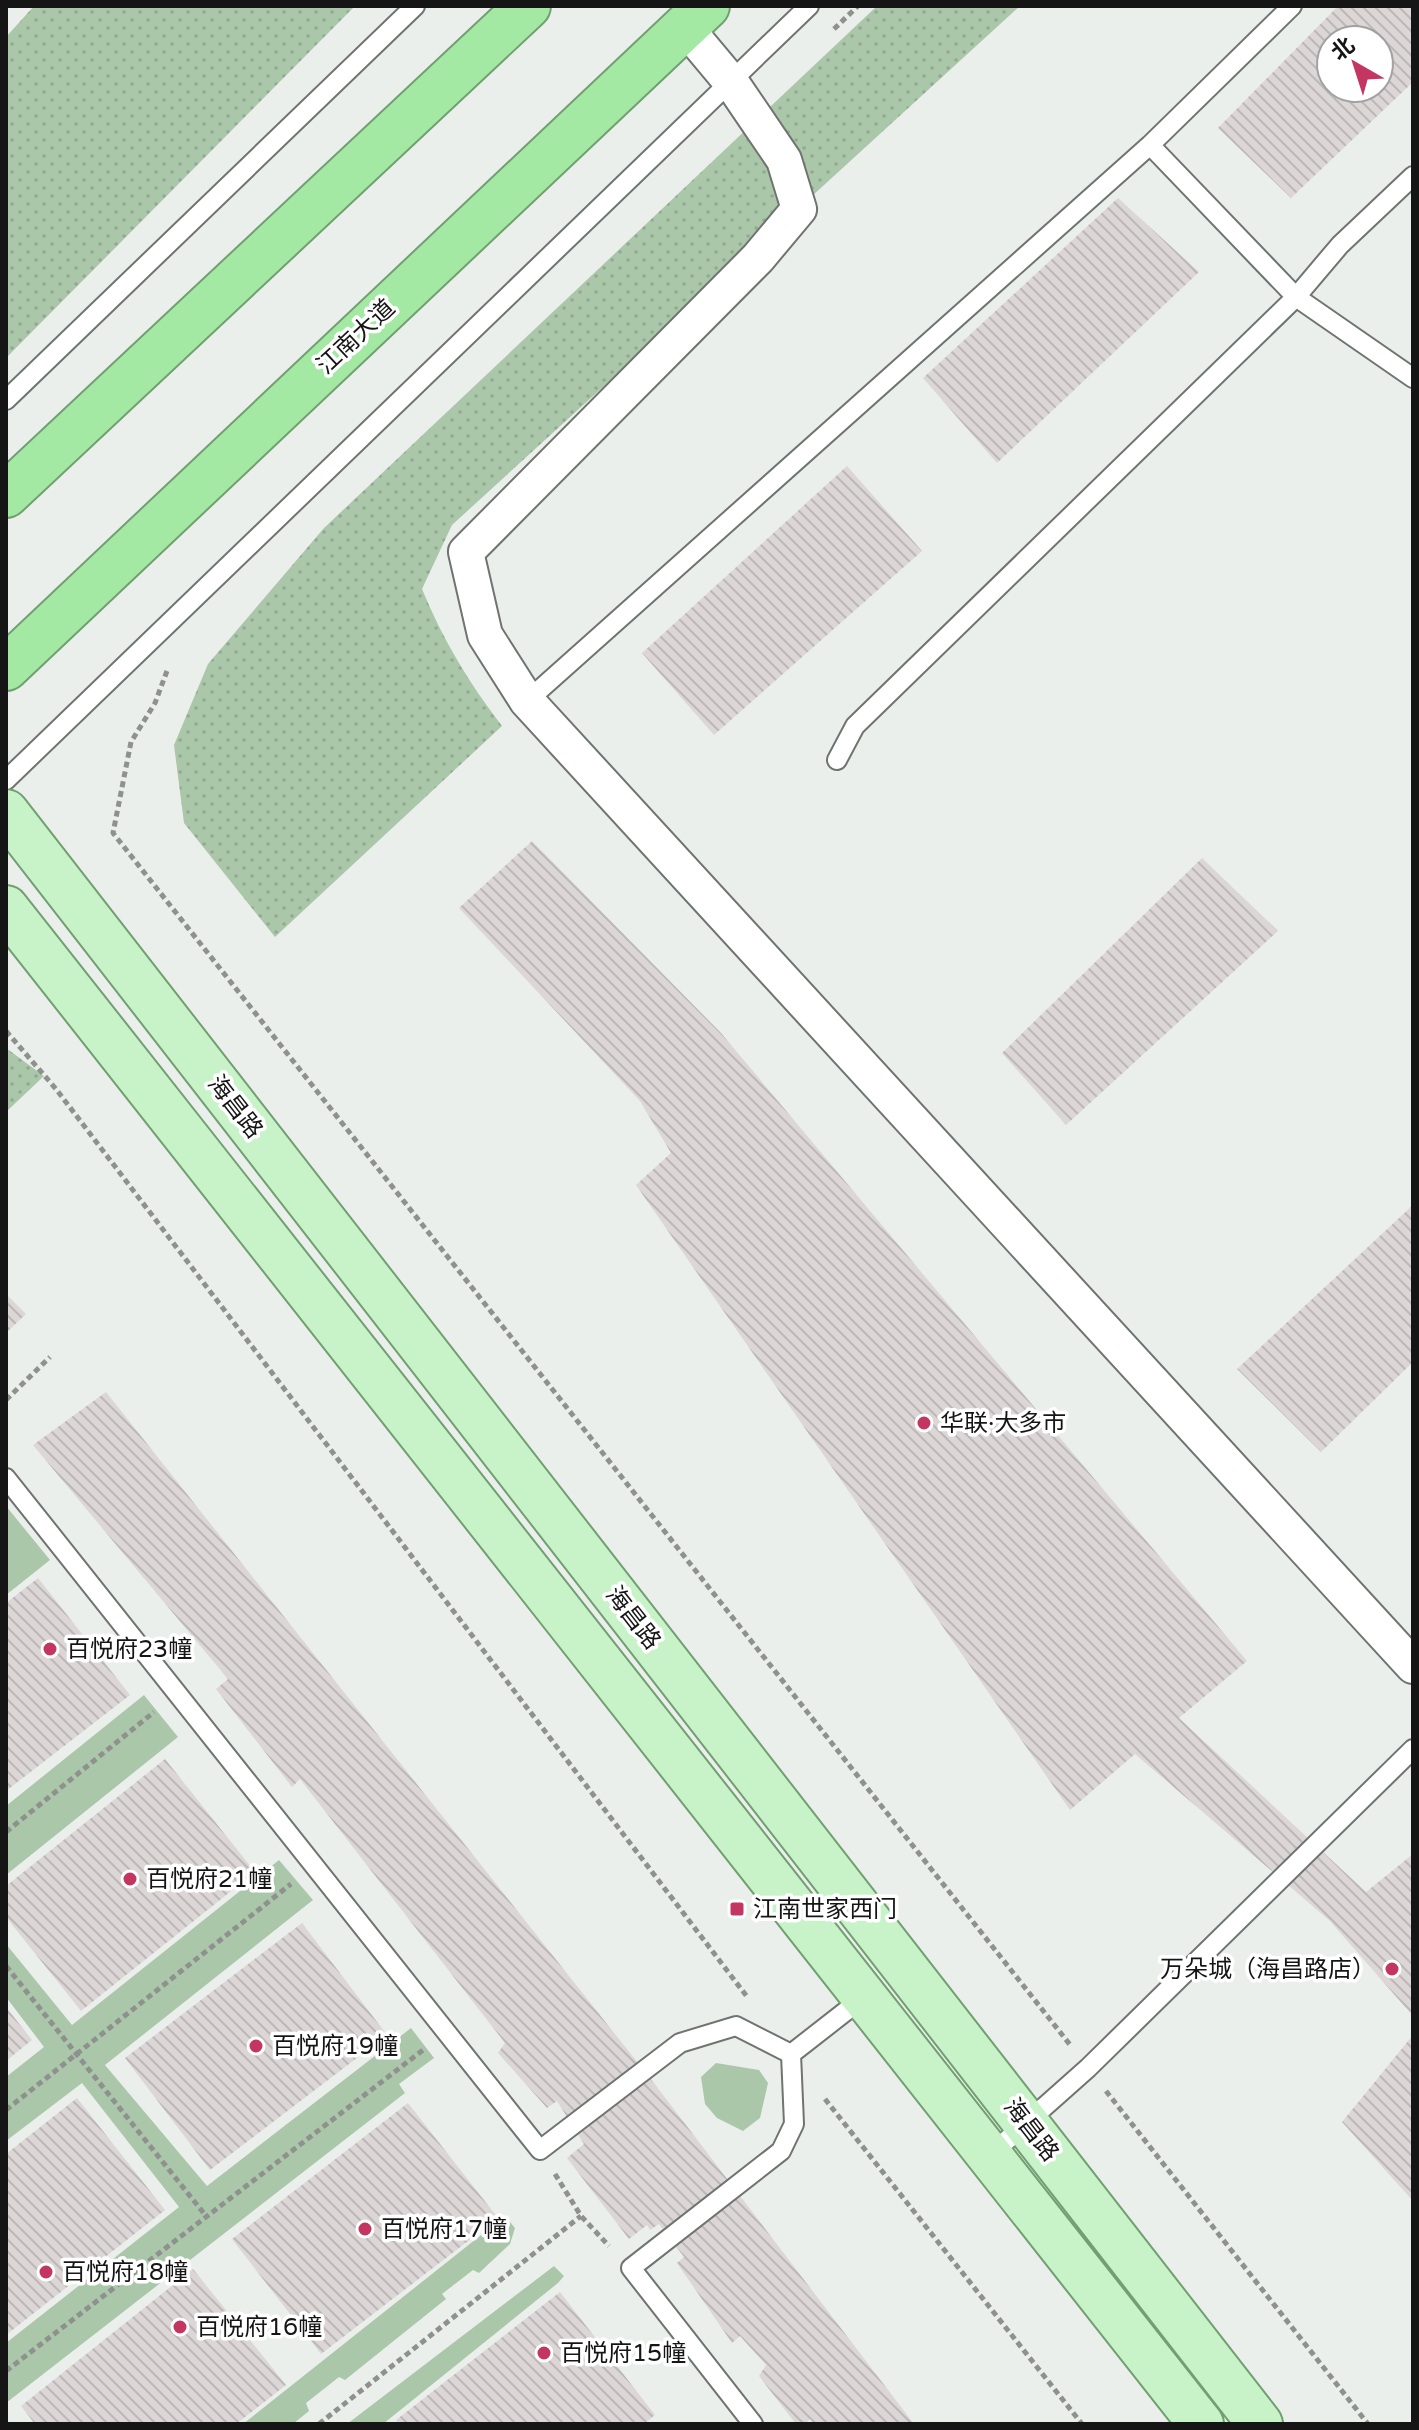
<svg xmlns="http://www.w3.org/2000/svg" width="1419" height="2430" font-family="'Varela Round','Noto Sans SC',sans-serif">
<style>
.green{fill:#abc7aa}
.park{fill:url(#park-dots)}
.building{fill:url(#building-back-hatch);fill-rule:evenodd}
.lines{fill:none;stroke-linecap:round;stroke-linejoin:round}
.lane-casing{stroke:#707470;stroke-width:22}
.street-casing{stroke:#707470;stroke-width:38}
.primary-casing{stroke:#719f71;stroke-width:48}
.highway-casing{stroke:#719f71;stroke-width:48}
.path{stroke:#8e918e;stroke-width:5;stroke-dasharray:6 4;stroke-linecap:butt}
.lane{stroke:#fff;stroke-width:18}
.street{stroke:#fff;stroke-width:34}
.primary{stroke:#c8f2c8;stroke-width:44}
.highway{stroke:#a3e9a3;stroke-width:44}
.poi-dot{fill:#c43662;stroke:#fff;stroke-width:3}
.labels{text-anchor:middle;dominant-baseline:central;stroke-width:7;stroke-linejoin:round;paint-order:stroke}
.street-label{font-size:24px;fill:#141514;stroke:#fff}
.poi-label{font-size:24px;fill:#141514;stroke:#fff;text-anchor:start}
</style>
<defs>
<pattern id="park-dots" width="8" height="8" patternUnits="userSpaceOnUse" patternTransform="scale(2)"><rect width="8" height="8" fill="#abc7aa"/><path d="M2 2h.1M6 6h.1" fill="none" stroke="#92aa91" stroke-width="1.8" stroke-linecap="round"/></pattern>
<pattern id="building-back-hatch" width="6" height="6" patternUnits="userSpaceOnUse" patternTransform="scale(2)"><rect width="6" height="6" fill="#dcd6d7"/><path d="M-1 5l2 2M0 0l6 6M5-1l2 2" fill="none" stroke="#bcb7b8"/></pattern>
</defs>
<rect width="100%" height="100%" fill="#ebefeb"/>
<!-- green -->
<path class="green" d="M6,1506L50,1560L6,1595Z
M144,1695L178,1737L6,1875V1806Z
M279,1860L313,1900L105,2065L207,2186L411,2028L434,2058L399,2084L405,2093L6,2403V2343L179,2207L82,2083L6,2141V2077L44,2047L6,1997V1944L72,2025Z
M716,2063L759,2070L768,2083L760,2118L743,2131L717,2118L705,2104L701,2077Z
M505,2216L515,2228L510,2244L479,2273L473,2270L442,2294L446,2299L345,2380L339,2377L306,2403L309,2411L293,2424H243Z
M554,2266L564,2276L558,2283L383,2424H347Z"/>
<!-- park -->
<path class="park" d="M34,6H355L6,358V37Z
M877,6H1020L452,525L422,589C443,640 469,683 502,726L275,937L184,823L174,745L208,664L324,528Z
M6,1048L44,1076L6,1112Z"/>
<!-- building -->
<path class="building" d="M1338,6H1413V82L1291,198L1218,128ZM1331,40H1379V88H1331Z
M1118,198L1199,272L997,463L923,378Z
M847,466L922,551L714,735L642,653Z
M532,841L721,1033L1247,1661L1179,1718L1366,1892L1413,1854V2016L1330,1921L1135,1754L1070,1810L636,1185L671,1153L640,1101L459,908Z
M1202,858L1278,931L1066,1125L1002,1053Z
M1413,1205V1362L1321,1452L1237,1369Z
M6,1294L26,1314L6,1333Z
M106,1392L657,2087L914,2424H814L810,2419L805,2424H796L759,2376L766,2365L740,2336L732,2343L677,2263L684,2257L659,2224L650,2230L647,2225L629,2239L567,2158L584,2144L557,2101L547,2108L498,2053L505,2043L300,1779L292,1787L216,1689L228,1679L33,1445Z
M38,1578L130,1695L6,1791V1603Z
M165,1759L255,1872L81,2011L6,1917V1886Z
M302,1923L387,2035L210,2170L125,2058Z
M6,2007L32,2040L6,2061Z
M1413,2035V2201L1342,2122Z
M77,2098L165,2210L6,2335V2154Z
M408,2103L498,2218L321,2354L232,2239Z
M193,2269L286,2385L236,2424H35L21,2406Z
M560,2292L655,2415L644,2424H399L396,2420Z"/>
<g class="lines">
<!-- lane casing -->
<g class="lane-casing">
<path id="lane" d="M1150,145L1296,297L1413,378
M6,400L415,6
M527,701L1150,145L1292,6
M837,760L855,726L1296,297L1340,245L1413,176
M6,780L809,6
M6,1478L540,2150L680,2043L736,2026L791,2054L864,1997
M989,2156L1088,2068L1413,1749
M753,2424L631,2268L781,2151L794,2124L791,2054"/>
</g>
<!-- street casing -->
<g class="street-casing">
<path id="street" d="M685,27L731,82L784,160L799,209L758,258L466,552L485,635L527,701L1413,1666"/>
</g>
<!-- primary casing -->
<g class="primary-casing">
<path id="primary" d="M6,812L1260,2424
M6,908L1201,2424"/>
</g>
<!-- highway casing -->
<g class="highway-casing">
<path id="highway" d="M6,495L528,6
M6,668L707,6"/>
</g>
<!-- path -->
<path class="path" d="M834,29L858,6
M167,671L155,703L131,742L113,833L1071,2046
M6,1031L56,1089L748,1998
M6,1400L50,1357
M6,1832L154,1712
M6,1966L206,2216
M1106,2091L1368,2424
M825,2099L1082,2424
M6,2110L291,1884
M555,2174L581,2216L609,2246
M6,2371L423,2050
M319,2424L581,2216"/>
<!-- lane -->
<use href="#lane" class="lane"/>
<!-- street -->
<use href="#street" class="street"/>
<!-- primary -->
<use href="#primary" class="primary"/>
<!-- highway -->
<use href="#highway" class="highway"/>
</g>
<!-- markers -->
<g class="poi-dot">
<circle cx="924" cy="1423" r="8"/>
<circle cx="50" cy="1649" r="8"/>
<circle cx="130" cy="1879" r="8"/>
<rect x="729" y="1901" width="16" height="16" rx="4"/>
<circle cx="1392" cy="1969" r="8"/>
<circle cx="256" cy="2046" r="8"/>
<circle cx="365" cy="2229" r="8"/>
<circle cx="46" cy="2272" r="8"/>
<circle cx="180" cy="2327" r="8"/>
<circle cx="544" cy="2353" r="8"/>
</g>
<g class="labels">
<!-- street labels -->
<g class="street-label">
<text transform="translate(356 337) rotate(-43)">江南大道</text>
<text transform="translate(235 1107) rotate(52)">海昌路</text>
<text transform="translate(633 1618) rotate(52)">海昌路</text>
<text transform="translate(1031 2130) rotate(52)">海昌路</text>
</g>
<!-- poi labels -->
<g class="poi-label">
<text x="940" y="1423">华联·大多市</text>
<text x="66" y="1649">百悦府23幢</text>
<text x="146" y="1879">百悦府21幢</text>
<text x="753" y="1909">江南世家西门</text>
<text x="1376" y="1969" text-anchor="end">万朵城（海昌路店）</text>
<text x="272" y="2046">百悦府19幢</text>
<text x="381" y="2229">百悦府17幢</text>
<text x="62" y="2272">百悦府18幢</text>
<text x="196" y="2327">百悦府16幢</text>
<text x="560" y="2353">百悦府15幢</text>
</g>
</g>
<!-- border -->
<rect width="1419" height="2430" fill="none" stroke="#141514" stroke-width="16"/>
<!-- north arrow -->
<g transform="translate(1355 64) rotate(321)"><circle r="38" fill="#ffffff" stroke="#a1a1a1" stroke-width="2"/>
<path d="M0-6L14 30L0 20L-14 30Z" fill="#c43662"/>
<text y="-12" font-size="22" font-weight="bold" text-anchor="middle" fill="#141514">北</text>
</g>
</svg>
